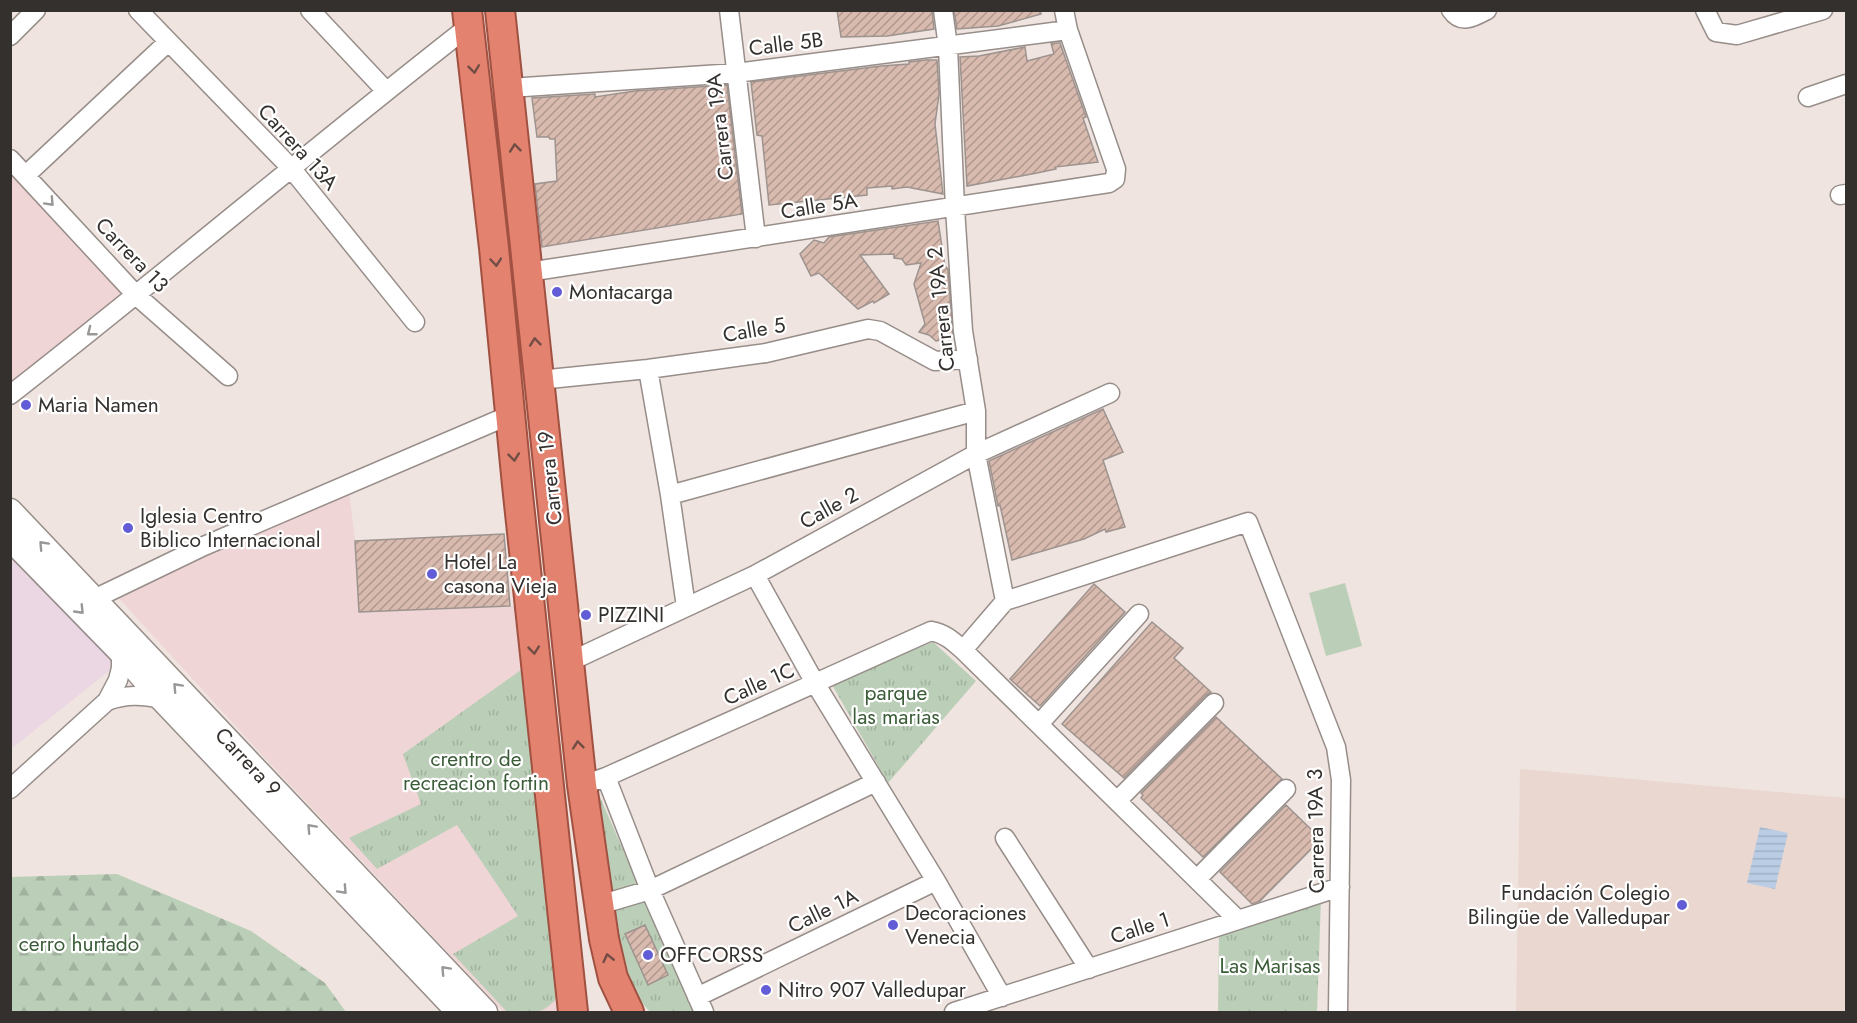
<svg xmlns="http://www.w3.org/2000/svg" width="1857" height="1023" font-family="Jost,sans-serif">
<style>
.commercial{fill:#f0d5d6}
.industrial{fill:#ebd6e4}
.built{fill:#ead7d0}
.grass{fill:#bbcfb8}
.forest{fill:url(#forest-firs)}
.park{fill:url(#park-tufts)}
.water{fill:url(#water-rules)}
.building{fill:url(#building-hatch);stroke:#9d938f;stroke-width:1.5}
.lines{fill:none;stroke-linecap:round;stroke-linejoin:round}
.minor-casing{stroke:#978d89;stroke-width:21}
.secondary-casing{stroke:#978d89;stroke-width:27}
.trunk-casing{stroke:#a15141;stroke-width:32}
.minor{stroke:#fff;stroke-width:18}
.secondary{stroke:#fff;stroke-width:24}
.trunk{stroke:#e3826f;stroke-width:28}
.oneway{stroke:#714d45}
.oneway2{stroke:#9a9896}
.poi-dot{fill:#625dd6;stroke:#fff;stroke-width:2}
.labels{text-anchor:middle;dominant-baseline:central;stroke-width:4.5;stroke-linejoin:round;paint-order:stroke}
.street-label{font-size:21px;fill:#34302e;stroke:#fff}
.poi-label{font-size:21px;fill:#34302e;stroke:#fff;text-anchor:start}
.park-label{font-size:21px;fill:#3a5c37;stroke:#fff}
</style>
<defs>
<pattern id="forest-firs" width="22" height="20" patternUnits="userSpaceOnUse" patternTransform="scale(1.5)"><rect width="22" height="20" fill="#bbcfb8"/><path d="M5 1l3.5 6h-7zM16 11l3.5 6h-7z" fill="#a1b29e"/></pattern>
<pattern id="park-tufts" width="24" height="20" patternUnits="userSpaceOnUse" patternTransform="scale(1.5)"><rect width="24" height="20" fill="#bbcfb8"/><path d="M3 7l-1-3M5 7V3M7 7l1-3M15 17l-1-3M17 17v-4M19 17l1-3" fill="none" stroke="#a1b29e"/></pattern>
<pattern id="water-rules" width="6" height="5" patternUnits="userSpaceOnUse" patternTransform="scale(1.5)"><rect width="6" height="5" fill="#bacde5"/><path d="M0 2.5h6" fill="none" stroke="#a0b0c5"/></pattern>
<pattern id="building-hatch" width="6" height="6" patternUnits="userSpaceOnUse" patternTransform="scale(1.5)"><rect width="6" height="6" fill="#d9baae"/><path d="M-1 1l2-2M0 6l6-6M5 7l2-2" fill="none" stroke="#b1988e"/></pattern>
</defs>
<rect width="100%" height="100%" fill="#efe4df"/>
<!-- commercial -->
<path class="commercial" d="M10,166L127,295L10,384Z
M349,490L355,541L359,612L521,606L564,1012H504L261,754L115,594Z"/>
<!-- industrial -->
<path class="industrial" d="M11,534L124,659L11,749Z"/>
<!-- built -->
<path class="built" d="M1520,769L1846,798V1012H1516Z"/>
<!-- grass -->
<path class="grass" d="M1345,583L1362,646L1326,656L1309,593Z"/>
<!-- forest -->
<path class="forest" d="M117,874L251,931L325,983L346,1012H11V877Z"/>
<!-- park -->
<path class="park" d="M933,642L976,681L888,783L831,683Z
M521,670L560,995C541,1017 534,1012 507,1012L453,954L518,916L457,825L377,869L349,838L421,804L403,754Z
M596,788L694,1012H650L626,984Z
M1321,899L1317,1012H1218L1219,932Z"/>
<!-- water -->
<path class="water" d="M1760,827L1788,833L1775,889L1747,883Z"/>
<!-- building -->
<path class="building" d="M837,10H932L934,29L887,36L841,37Z
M954,10H1040L1041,14L998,26L957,29Z
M1051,43H1060L1086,117L1083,118L1098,162L1055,167L1056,169L1037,173L967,186L960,57L979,56L1025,47L1027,61L1054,54Z
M926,60H937L939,94L935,124L943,194L907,187L892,189V186L867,188V195L769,205L762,136L757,135L751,82L881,66L909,64V62Z
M727,85L742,214L542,247L535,184L557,181L555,139H550L549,137H537L532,98L595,94V97L635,91Z
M938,221L945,266L948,269L953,338L936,341L929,335L919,332L925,324L914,284L921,263L906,265L902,259L894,258V254L860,255L889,294L874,303L873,301L858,309L819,273L811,276L800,254L814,240L824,243L829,237Z
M1103,409L1123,452L1103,460L1125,527L1106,532L1105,529L1084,539L1012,560L1000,505L998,506L989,461Z
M504,534L510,606L359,612L355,541Z
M1094,584L1125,612L1040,706L1010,679Z
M1152,622L1183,648L1174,658L1211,692L1206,695L1124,778L1062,724Z
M1216,717L1282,779L1203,857L1141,798L1143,795L1141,793Z
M1286,805L1321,839L1260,901L1252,904L1220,872Z
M645,925L668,975L648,985L625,934Z"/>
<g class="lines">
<!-- minor casing -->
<g class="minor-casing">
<path id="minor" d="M138,10L291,168L415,322
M310,10L386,91
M729,10L756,238
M943,10L948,47L955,208L963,331L976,411V454L1005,601
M1451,10C1461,25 1474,17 1487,10
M1705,10L1716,32L1737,35L1823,10
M10,36L36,10
M509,88L736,73L1068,30
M1808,97L1846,84
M10,159L137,296L228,376
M26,175L168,42
M1840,195L1846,194
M528,272L1109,183L1115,179L1116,169L1068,30L1064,10
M648,369L670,495L686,607
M539,380L648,369L766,353L868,329L880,331L935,361L968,359
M10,395C165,274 314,147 469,26
M670,495L976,411
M755,575L815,683L936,881L1002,997
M94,599L204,546L510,415
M963,650L1005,601L1248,522L1336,747L1341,780L1338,1012
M569,662L755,575L976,454L1110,393
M107,701C127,694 142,695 162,699
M1039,724L1139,614
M606,777L650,890L704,1012
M582,785L606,777L931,631C944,633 953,641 963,650L1238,920
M10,789L107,701L118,680L121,668V652
M1117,801L1214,703
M1005,838L1089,969
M1197,879L1286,789
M599,905L650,890L876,782
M697,997L936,881
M954,1012L1340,887"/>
</g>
<!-- secondary casing -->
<g class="secondary-casing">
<path id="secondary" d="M10,511L485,1012
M10,538L121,652L162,699L459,1012"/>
</g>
<!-- trunk casing -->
<g class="trunk-casing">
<path id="trunk" d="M467,10L494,248L517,485L573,1012
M500,10L582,785L604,939L613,978L629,1012"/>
</g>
<!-- minor -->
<use href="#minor" class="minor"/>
<!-- secondary -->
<use href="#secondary" class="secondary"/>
<!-- trunk -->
<use href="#trunk" class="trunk"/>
</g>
<!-- one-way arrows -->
<defs><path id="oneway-chevron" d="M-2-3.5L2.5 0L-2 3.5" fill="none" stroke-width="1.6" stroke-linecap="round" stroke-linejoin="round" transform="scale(1.5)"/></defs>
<g class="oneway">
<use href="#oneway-chevron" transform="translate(474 69) rotate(83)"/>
<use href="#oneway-chevron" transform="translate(515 148) rotate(-96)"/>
<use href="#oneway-chevron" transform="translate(496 262) rotate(85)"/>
<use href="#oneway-chevron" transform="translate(535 342) rotate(-96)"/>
<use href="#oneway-chevron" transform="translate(514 457) rotate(84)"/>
<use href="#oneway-chevron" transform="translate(534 650) rotate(84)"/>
<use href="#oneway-chevron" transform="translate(578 745) rotate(-96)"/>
<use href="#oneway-chevron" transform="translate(608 958) rotate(-103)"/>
</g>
<g class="oneway2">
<use href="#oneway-chevron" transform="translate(50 202) rotate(47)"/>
<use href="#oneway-chevron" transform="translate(91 332) rotate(142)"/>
<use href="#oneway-chevron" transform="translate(43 545) rotate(-133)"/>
<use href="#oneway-chevron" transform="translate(80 610) rotate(46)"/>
<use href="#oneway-chevron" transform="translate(177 687) rotate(-133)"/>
<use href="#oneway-chevron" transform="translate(311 828) rotate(-133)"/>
<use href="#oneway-chevron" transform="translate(343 890) rotate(47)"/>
<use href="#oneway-chevron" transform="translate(445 970) rotate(-133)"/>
</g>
<!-- markers -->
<g class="poi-dot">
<circle cx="557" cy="292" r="6"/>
<circle cx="26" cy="405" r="6"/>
<circle cx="128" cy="528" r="6"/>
<circle cx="432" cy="574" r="6"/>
<circle cx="586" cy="615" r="6"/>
<circle cx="1682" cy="905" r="6"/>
<circle cx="893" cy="925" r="6"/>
<circle cx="648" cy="955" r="6"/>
<circle cx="766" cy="990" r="6"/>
</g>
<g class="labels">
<!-- street labels -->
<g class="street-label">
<text transform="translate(786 44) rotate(-7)">Calle 5B</text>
<text transform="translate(720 127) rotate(-97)">Carrera 19A</text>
<text transform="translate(298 147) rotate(48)">Carrera 13A</text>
<text transform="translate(819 206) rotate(-9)">Calle 5A</text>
<text transform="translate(132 255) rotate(46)">Carrera 13</text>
<text transform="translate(941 309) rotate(-96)">Carrera 19A 2</text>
<text transform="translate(754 330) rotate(-10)">Calle 5</text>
<text transform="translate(550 478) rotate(-96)">Carrera 19</text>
<text transform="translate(829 508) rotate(-29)">Calle 2</text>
<text transform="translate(759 684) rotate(-24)">Calle 1C</text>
<text transform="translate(248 762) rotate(47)">Carrera 9</text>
<text transform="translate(1316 831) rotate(-91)">Carrera 19A 3</text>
<text transform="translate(823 911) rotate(-26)">Calle 1A</text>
<text transform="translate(1140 928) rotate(-18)">Calle 1</text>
</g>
<!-- poi labels -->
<g class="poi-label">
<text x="569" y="292">Montacarga</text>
<text x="38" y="405">Maria Namen</text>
<text x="140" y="516">Iglesia Centro<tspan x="140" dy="24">Biblico Internacional</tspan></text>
<text x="444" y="562">Hotel La<tspan x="444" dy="24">casona Vieja</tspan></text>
<text x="598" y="615">PIZZINI</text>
<text x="1670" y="893" text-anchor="end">Fundación Colegio<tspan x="1670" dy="24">Bilingüe de Valledupar</tspan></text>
<text x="905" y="913">Decoraciones<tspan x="905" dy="24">Venecia</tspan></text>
<text x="660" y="955">OFFCORSS</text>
<text x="778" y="990">Nitro 907 Valledupar</text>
</g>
<!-- park labels -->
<g class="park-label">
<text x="896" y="693">parque<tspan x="896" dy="24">las marias</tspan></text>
<text x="476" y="759">crentro de<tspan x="476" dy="24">recreacion fortin</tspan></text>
<text x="79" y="944">cerro hurtado</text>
<text x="1270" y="966">Las Marisas</text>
</g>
</g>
<!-- border -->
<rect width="1857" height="1023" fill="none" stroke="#34302e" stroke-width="24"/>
</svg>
